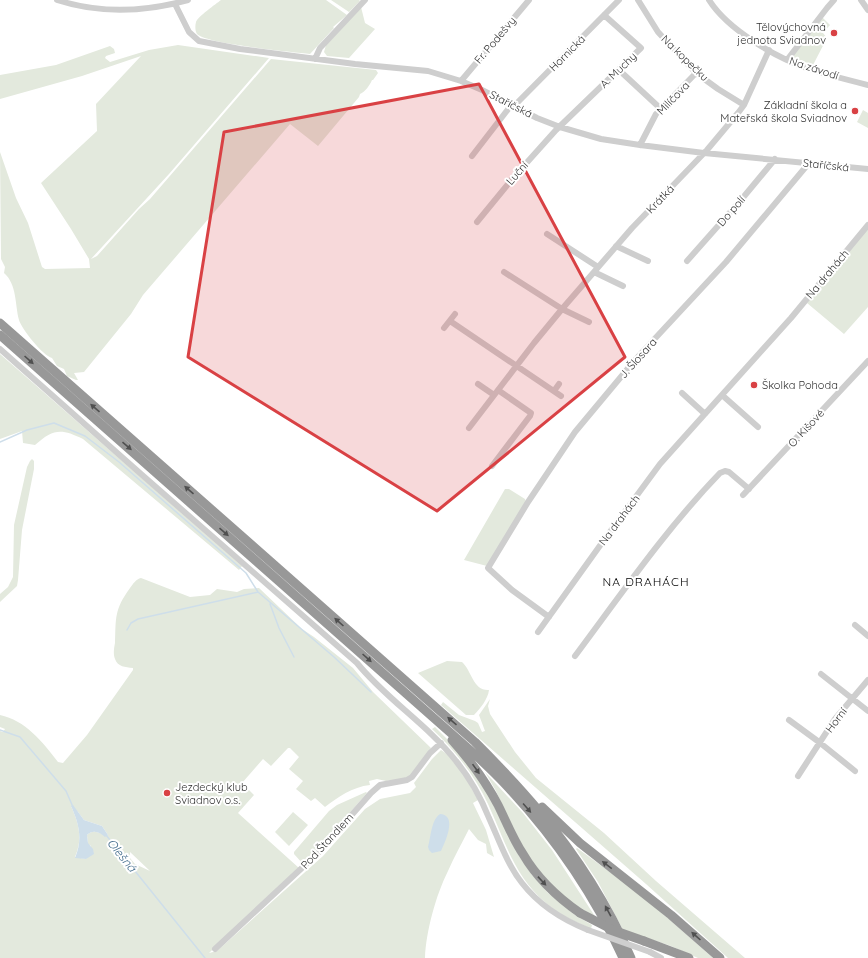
<svg xmlns="http://www.w3.org/2000/svg" width="868" height="958" font-family="Quicksand,sans-serif">
<style>
.green{fill:#e3e9dd;fill-rule:evenodd}
.water{fill:#cedeea}
.lines{fill:none;stroke-linecap:round;stroke-linejoin:round}
.stream{stroke:#cedeea;stroke-width:1.5}
.minor{stroke:#cecece;stroke-width:6}
.highway{stroke:#989898;stroke-width:9}
.minor-bridge{stroke:#cecece;stroke-width:6}
.highway-bridge{stroke:#989898;stroke-width:9}
.oneway{fill:#505050}
.marked{fill:#d94144;fill-opacity:0.2;stroke:#d94144;stroke-width:3;stroke-linejoin:round}
.poi-dot{fill:#d94144;stroke:#fff;stroke-width:1.5}
.labels{text-anchor:middle;dominant-baseline:central;stroke-width:4;stroke-linejoin:round;paint-order:stroke}
.poi-label{font-size:11px;fill:#313131;stroke:#fff;text-anchor:end}
.street-label{font-size:11px;fill:#313131;stroke:#fff}
.neighbourhood-label{font-size:12px;letter-spacing:1px;fill:#000;stroke:#fff}
.water-label{font-size:12px;font-style:italic;fill:#446d8d;stroke:#fff}
</style>
<rect width="100%" height="100%" fill="#fff"/>
<!-- green -->
<path class="green" d="M221,0H326L347,15L333,27L334,28L310,54C292,52 207,44 197,34C195,31 195,26 196,22C197,17 216,4 221,0Z
M331,0H359L360,1L349,12Z
M361,7L365,23L375,29L349,58L327,56L324,52L326,45Z
M821,16L830,25L823,33L827,38L813,65L794,58L793,55Z
M178,45L269,58L169,174L91,259L97,256L139,209L150,199L271,59L376,70L378,73L373,80H372C370,85 365,92 360,94L359,97L318,146L290,124L143,295L131,314L84,372L74,373L78,380H76L67,376L64,369L57,366L52,358C43,356 21,328 19,320C15,305 17,284 4,273L5,267L1,259L0,152L16,198L28,223L42,267L45,269L90,268L89,259L71,229L41,183L97,131L96,104L141,56L82,76L0,99V75L56,65L110,46L114,49L115,53L106,56L105,58L110,62L149,50Z
M863,110L868,113V128L857,122Z
M868,228V307L844,334L807,303Z
M0,354L242,566L239,570L83,439C61,428 53,429 35,445L23,443L22,431L0,439Z
M32,459L34,461V469L22,530L18,580L17,586L0,602V594L8,587L13,577L14,525L27,467L30,461Z
M505,489H509L525,499L526,502L487,566L464,560Z
M141,578L190,597L210,595L217,589L237,592L244,589L259,588L302,629L314,637L353,668L373,692L431,748L411,775L406,779L386,781L377,779L369,781L370,785C352,787 338,797 325,807L315,798L311,801L296,789L303,781L289,769L299,757L290,748H288L271,766L263,759L242,783L254,795L238,813L299,868L209,953L217,951L323,856L365,809L380,799L410,793L416,787L414,783L432,759L441,750C457,759 469,784 478,800L473,803L486,830L494,857L487,853L486,844L478,840L469,829C462,843 454,857 448,871C436,895 426,931 425,958H0V731L3,732L5,729L0,727V715C25,720 43,742 58,762L63,763L87,735L133,670V668C125,667 118,667 115,659C113,654 114,648 115,643C116,618 114,610 130,588C133,584 136,579 141,578ZM71,806L78,812L84,820L102,826L108,835C101,834 93,828 87,835L88,844L91,846L86,859L75,857C83,839 79,824 71,806ZM130,852L150,871L135,864L130,858Z
M447,661L462,662C472,671 473,691 489,690C488,699 480,709 474,715H466L418,673Z
M490,699L488,706L490,714L515,752L536,778L604,833L656,881L745,958H728L646,884L441,705L443,702L459,715L475,721L478,723L482,732L485,731L479,715Z
M435,727L460,752L487,792L517,853L532,875L548,893L575,915L592,925L591,929C575,921 559,915 546,903C514,876 505,841 488,804C475,776 455,750 432,729Z
M485,772L523,813L552,850L596,918L566,899L536,868L513,830L496,791Z
M366,792L367,793L331,834L303,864L294,854V852L329,811L337,805Z
M293,812L308,825L289,846L275,832Z
M577,848L644,897L713,958H698L671,946L623,930L598,882L576,849Z"/>
<!-- water -->
<path class="water" d="M73,805L84,820L102,826L108,835L105,837C100,832 93,829 87,835L88,843L93,849L94,854L86,859L75,858C83,839 79,824 71,806Z
M440,814C458,815 445,842 441,851L432,853L429,850L428,847C431,837 431,820 440,814Z"/>
<g class="lines">
<!-- stream -->
<path class="stream" d="M0,442L27,430L54,423L85,436L119,462L246,573L258,592L334,657L371,692
M270,604L279,628L294,657
M127,630L131,623L138,619L258,592
M0,730L20,737L66,791L73,807
M106,835L205,958"/>
<!-- minor -->
<path class="minor" d="M57,0C100,14 145,12 188,0
M638,0L658,32L696,73L718,89L744,105
M709,0C728,30 775,57 809,69C828,75 848,80 868,85
M861,0L868,10
M175,4L189,32L199,41L240,49L355,64L428,71L461,81L482,90L537,118L560,127L601,139L640,145L704,153L868,169
M315,59L320,48L365,0
M787,60L827,8L834,0
M619,70L661,109
M461,81L529,0
M640,145L656,114L696,73
M472,156L509,108L514,106L619,0
M477,222L513,178L556,130L641,48L604,15
M547,234L598,267
M616,246L648,261
M687,261L741,200L775,159
M504,272L562,309L589,322
M594,272L623,286
M450,321L561,396
M444,328L455,314
M0,349L141,474L357,663C386,699 427,724 456,761C470,778 481,798 489,818C499,840 507,864 522,883C539,905 563,920 588,930
M478,384L494,395
M554,391L559,384
M682,393L705,414
M722,395L758,427
M469,428L534,343L562,309L632,228L707,150L738,113L744,105L769,50
M492,466L530,416L531,413L498,390
M743,495L868,361
M549,617L512,590L488,568L528,502L575,432L635,360L726,262L809,163
M855,625L868,636
M538,632L604,540L660,464L791,318L868,225
M575,656C622,593 666,529 720,473L725,471L729,472L749,489
M821,674L868,711
M789,720L819,742L855,771
M798,776L835,719L868,680
M215,949L319,852L371,793L380,785L407,780L412,777L430,753L441,743
M650,952L661,958"/>
<!-- highway -->
<path class="highway" d="M0,323L475,742C497,764 519,787 539,811C576,855 608,905 631,958
M0,335L470,750C482,761 494,772 505,784C553,835 594,894 623,958
M452,740C470,760 486,782 498,805C506,821 513,839 523,854C537,878 557,897 580,913
M542,807L580,843L671,915L720,958
M644,941L689,958"/>
<!-- minor-bridge -->
<path class="minor-bridge" d="M588,930L650,952"/>
<!-- highway-bridge -->
<path class="highway-bridge" d="M580,913L613,930L644,941"/>
</g>
<!-- one-way arrows -->
<defs><path id="oneway-solid" d="M-6-.8H1V-3.2L6.5 0L1 3.2V.8H-6Z"/></defs>
<g class="oneway">
<use href="#oneway-solid" transform="translate(29 360) rotate(42)"/>
<use href="#oneway-solid" transform="translate(95 408) rotate(-139)"/>
<use href="#oneway-solid" transform="translate(127 446) rotate(41)"/>
<use href="#oneway-solid" transform="translate(189 490) rotate(-139)"/>
<use href="#oneway-solid" transform="translate(224 532) rotate(41)"/>
<use href="#oneway-solid" transform="translate(339 622) rotate(-138)"/>
<use href="#oneway-solid" transform="translate(367 658) rotate(42)"/>
<use href="#oneway-solid" transform="translate(452 721) rotate(-139)"/>
<use href="#oneway-solid" transform="translate(476 769) rotate(55)"/>
<use href="#oneway-solid" transform="translate(527 808) rotate(49)"/>
<use href="#oneway-solid" transform="translate(607 865) rotate(-143)"/>
<use href="#oneway-solid" transform="translate(542 881) rotate(47)"/>
<use href="#oneway-solid" transform="translate(608 911) rotate(-119)"/>
<use href="#oneway-solid" transform="translate(696 936) rotate(-138)"/>
</g>
<!-- marked area -->
<path class="marked" d="M479,84L625,357L437,511L188,357L224,132Z"/>
<!-- markers -->
<g class="poi-dot">
<circle cx="834" cy="33" r="4"/>
<circle cx="855" cy="111" r="4"/>
<circle cx="754" cy="385" r="4"/>
<circle cx="167" cy="793" r="4"/>
</g>
<g class="labels">
<!-- poi labels -->
<g class="poi-label">
<text x="826" y="27">Tělovýchovná<tspan x="826" dy="13">jednota Sviadnov</tspan></text>
<text x="847" y="105">Základní škola a<tspan x="847" dy="13">Mateřská škola Sviadnov</tspan></text>
<text x="762" y="385" text-anchor="start">Školka Pohoda</text>
<text x="175" y="787" text-anchor="start">Jezdecký klub<tspan x="175" dy="13">Sviadnov o.s.</tspan></text>
</g>
<!-- street labels -->
<g class="street-label">
<text transform="translate(495 40) rotate(-50)">Fr. Podešvy</text>
<text transform="translate(567 53) rotate(-45)">Hornická</text>
<text transform="translate(685 58) rotate(44)">Na kopečku</text>
<text transform="translate(814 68) rotate(18)">Na závodí</text>
<text transform="translate(618 70) rotate(-44)">A. Muchy</text>
<text transform="translate(673 98) rotate(-46)">Milíčova</text>
<text transform="translate(511 104) rotate(27)">Staříčská</text>
<text transform="translate(826 165) rotate(6)">Staříčská</text>
<text transform="translate(517 173) rotate(-49)">Luční</text>
<text transform="translate(660 199) rotate(-46)">Krátká</text>
<text transform="translate(731 211) rotate(-49)">Do polí</text>
<text transform="translate(827 274) rotate(-50)">Na drahách</text>
<text transform="translate(638 358) rotate(-48)">J. Šlosara</text>
<text transform="translate(806 428) rotate(-47)">O. Kišové</text>
<text transform="translate(619 520) rotate(-53)">Na drahách</text>
<text transform="translate(836 720) rotate(-53)">Horní</text>
<text transform="translate(327 841) rotate(-47)">Pod Štandlem</text>
</g>
<!-- neighbourhood labels -->
<g class="neighbourhood-label">
<text x="646" y="581">NA DRAHÁCH</text>
</g>
<!-- water labels -->
<g class="water-label">
<text transform="translate(122 855) rotate(51)">Olešná</text>
</g>
</g>
</svg>
